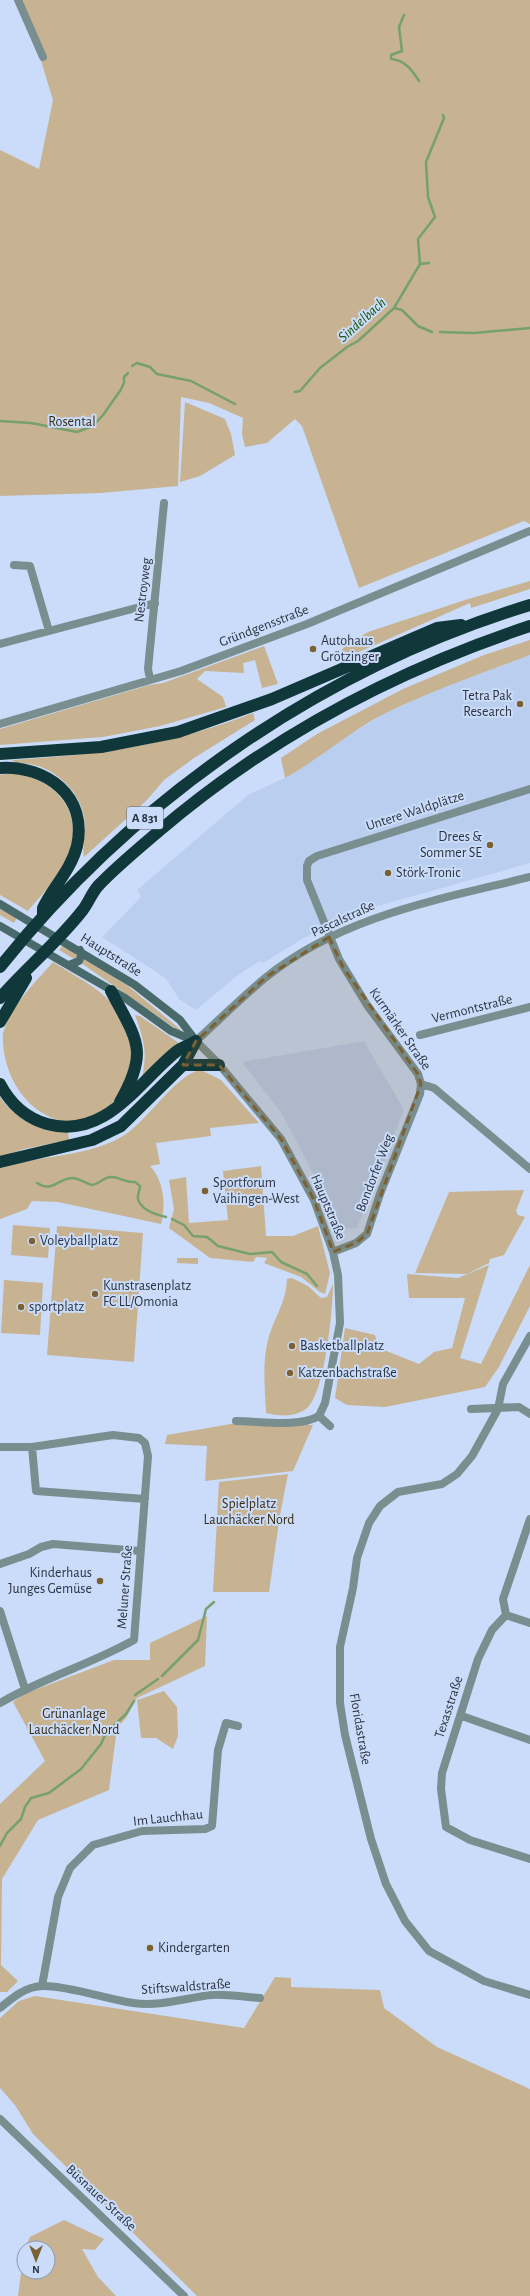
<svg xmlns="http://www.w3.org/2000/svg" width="530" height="2296" font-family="'Alegreya Sans',sans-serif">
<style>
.built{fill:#bacff0}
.green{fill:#c7b392}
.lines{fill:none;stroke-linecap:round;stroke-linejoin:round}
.stream{stroke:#77a06f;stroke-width:2.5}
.minor{stroke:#788e8f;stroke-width:8}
.tertiary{stroke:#788e8f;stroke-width:8}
.secondary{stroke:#496a6b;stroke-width:8}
.motorway{stroke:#10383b;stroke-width:12}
.marked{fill:#7b6132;fill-opacity:0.2;stroke:#7b6132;stroke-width:3;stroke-dasharray:8 5;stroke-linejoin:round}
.poi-dot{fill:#7b6132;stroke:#cadcf9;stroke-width:1.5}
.labels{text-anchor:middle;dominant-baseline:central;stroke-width:4;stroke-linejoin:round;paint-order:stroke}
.shield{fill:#cadcf9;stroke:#5b6678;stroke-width:1}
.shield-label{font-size:13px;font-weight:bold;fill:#2b3341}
.park-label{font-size:14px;fill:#3b2c12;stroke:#cadcf9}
.street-label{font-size:14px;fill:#2b3341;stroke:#cadcf9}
.poi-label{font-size:14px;fill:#2b3341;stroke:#cadcf9;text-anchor:start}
.water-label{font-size:15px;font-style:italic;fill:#1b510d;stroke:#cadcf9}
</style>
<rect width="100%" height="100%" fill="#cadcf9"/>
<!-- built -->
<path class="built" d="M530,655V863L353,913L304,938L263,963L260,961L238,975L196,1010L179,999L167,980L158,973L102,937L141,897L137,890L248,795L287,777L334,744L388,712L440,689Z
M364,1041L404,1110L357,1228L337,1229L313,1173L282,1114L242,1062Z"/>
<!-- green -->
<path class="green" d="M18,0H530V524L524,521L359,588L302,426L295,419L267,443L245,447L242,434L243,418L209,403L181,397L178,486L101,493L0,496V150L39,169L53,100L32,31Z
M185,402L225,419L231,434L235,455L200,476L180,482Z
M530,581V589L471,608L470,603L343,659L340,653L343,648L368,632L465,600Z
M530,640V655C483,673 434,690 388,712C351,730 321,758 285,778L281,758L317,734L403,689L484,655Z
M264,646L278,684L262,688L255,660L243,663L244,673L205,671L197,679L223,697L226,707L160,726L103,737L0,745V729L149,685L163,683Z
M253,713L255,720L194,758L164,780L147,800L84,857C82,852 86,827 84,817C80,794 60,773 38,766C30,763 17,764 11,760C98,755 171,745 253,713Z
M8,773C14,774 21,773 27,775C31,776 36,779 40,781C67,795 79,820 71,850C65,874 41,894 28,911L0,895V775Z
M0,909L17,918L14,923L0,915Z
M63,945L78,954V956L74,959L59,950Z
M84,958L128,986L181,1030L179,1031L81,963Z
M53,962C73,975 99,987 114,1006C130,1026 138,1052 127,1076C124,1083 122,1092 117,1098C72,1154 0,1103 3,1033C12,1004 35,983 53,962Z
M135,1015L140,1016L179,1043L142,1077C148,1051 143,1038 135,1015Z
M201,1070L221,1080L259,1123L210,1128L211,1136L156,1143L160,1164L150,1166C164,1181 166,1204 161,1224L58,1202L32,1201L27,1209L0,1219V1168C39,1155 92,1157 126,1134C149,1119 177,1073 201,1070Z
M0,1097C16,1120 40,1131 68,1132L69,1140L24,1149L0,1157Z
M261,1166L266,1236H293L318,1226L330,1273L325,1294L320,1292L301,1277L264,1263L267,1258L256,1257L253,1262L210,1258L169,1228L174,1209L169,1180L186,1177L189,1223L228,1220L223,1171Z
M524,1190L516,1211L518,1215L525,1217L504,1255L490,1259L489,1263L467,1274L415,1273L449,1192Z
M13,1225L50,1228L48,1258L11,1255Z
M57,1226L143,1233L134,1362L47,1355Z
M177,1258H198V1264L177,1263Z
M489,1265L460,1358L481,1364L530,1265V1306L499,1367L485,1387L385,1407L347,1405L335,1398L345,1328L375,1335L379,1348L419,1364L434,1352L452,1348L465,1298H409L407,1274L458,1278Z
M292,1278L308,1286L321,1298L327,1297L333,1284C333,1309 325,1393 307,1408C295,1418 279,1416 266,1413C265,1389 262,1363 268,1340C274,1317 286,1304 287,1279Z
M4,1280L43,1283L40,1335L1,1333Z
M231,1424L313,1425L293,1471L205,1481L207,1446L165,1444L167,1435Z
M288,1474L280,1515L269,1592H213L219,1482Z
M207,1616L205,1666L137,1698L126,1718L117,1728L109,1790L38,1820L2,1879L1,1965L18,1981L7,1992H0V1804L45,1761L13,1702L24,1694L114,1660H150V1643Z
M164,1691L177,1707L178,1736L173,1749L156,1738H141L137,1700Z
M275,1977L291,1978V1987L380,1990L384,2008L437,2047L530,2089V2296H197L33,2134L15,2105L0,2088V2018L19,2001L35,1996L244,2028Z
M64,2220L104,2239L95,2250L82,2249L98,2277L116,2296H18L24,2250V2272H48V2248H25L30,2237Z"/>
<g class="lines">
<!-- stream -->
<path class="stream" d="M404,15L399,27L402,51L391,55V59C405,60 412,70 419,81
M420,264L429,263
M394,308L402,310L418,326L432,332
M440,332L474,333L530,328
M132,366L137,363L150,367L157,374L191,381L235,404
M295,392L300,391L320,368L347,347L358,341L394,308L420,264L418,239L435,217L428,197L426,162L444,118L443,115
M0,421L31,423L77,432L93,426L103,415L120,391L124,383V377L128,373
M37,1183C52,1193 57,1179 72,1178C79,1178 85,1183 92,1185C99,1184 103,1178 110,1177C119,1176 124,1183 135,1182L140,1186C140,1191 137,1194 138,1199C141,1210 157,1215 166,1217
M172,1219L184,1225L193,1236L207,1237L218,1246L250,1254L272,1252L281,1262L307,1274L317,1286
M162,1676L198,1640L206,1609L214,1602
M135,1695L158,1679
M0,1846L7,1833L21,1819L25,1807L31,1798L49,1793L81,1769L101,1744L106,1733L126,1714L134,1701"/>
<!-- minor -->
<path class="minor" d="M18,0L43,57
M14,565L30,566L49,631
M0,644L155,603
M150,679L148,669L164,503
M0,724L181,671L307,624L530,531
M420,1035L530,1007
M196,1041L217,1062L281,1139L314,1200L333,1252L338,1275L340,1323L325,1403L319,1416
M421,1084L434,1088L530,1169
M333,1252L356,1243L367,1234L380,1194L420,1094L421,1084L418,1074L367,1005L339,959L307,880V866L309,861L317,856L530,789
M530,1336L503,1384L498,1409L472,1456L457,1474L442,1484L398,1492L380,1506L369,1523L357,1558L353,1588L340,1647V1703L345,1735L371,1839L386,1884L405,1921L429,1951L484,1981L530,1995
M471,1409L519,1407L530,1414
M319,1416L330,1426
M236,1421C260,1421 299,1428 319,1416
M0,1447H32L113,1435L139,1438L145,1443L148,1456L134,1640C91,1664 43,1678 0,1703
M32,1447L36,1491L145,1499
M0,1564L29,1554L41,1547L53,1544L140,1551
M0,1611L25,1689
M506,1615L492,1630L478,1659L442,1773L441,1789L446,1827L470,1840L530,1859
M506,1615L503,1599L530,1519
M506,1615L530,1623
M462,1716L530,1740
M42,1986L58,1897L70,1868L93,1845L142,1831L205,1829L212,1826L218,1750L226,1723L238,1726
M0,2008C12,1998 26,1986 43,1986C70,1986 106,1999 133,2003C160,2007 185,1998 211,1995C227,1994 244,1997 260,1998"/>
<!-- tertiary -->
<path class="tertiary" d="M196,1041C219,1020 241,998 265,978C342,916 437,900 530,877
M0,2119L184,2296"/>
<!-- secondary -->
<path class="secondary" d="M0,904L135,985L180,1020L196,1041
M0,926L125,998L171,1031L195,1041
M69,965L79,961L82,954L80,950"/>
<!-- motorway -->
<path class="motorway" d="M0,754L101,747L178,732L272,699L437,628L461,625
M0,768C46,765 88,796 77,846C71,870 53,887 43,908V915
M0,967C135,798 323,668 530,605
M111,991C136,1039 150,1050 120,1102
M0,998C26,968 57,943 82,911C88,904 91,894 98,886C116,867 138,849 159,831C268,738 394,671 530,626
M0,1022L26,978
M183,1065H219
M0,1084C10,1103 26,1118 47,1124C106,1140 138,1082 177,1051C182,1047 190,1045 196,1041
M0,1162L92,1140L121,1126L183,1065L196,1041"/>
</g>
<!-- marked area -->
<path class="marked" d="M329,937L343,967L418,1074L421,1084L367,1234L356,1243L333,1252L314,1200L281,1139L219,1065H183L196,1041L266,977Z"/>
<!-- markers -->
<g class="poi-dot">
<circle cx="313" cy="649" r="4"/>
<circle cx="520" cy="704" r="4"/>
<circle cx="490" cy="845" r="4"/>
<circle cx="388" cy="873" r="4"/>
<circle cx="205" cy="1191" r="4"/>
<circle cx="32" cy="1241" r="4"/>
<circle cx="95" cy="1294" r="4"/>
<circle cx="21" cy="1307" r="4"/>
<circle cx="292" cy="1346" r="4"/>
<circle cx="290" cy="1373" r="4"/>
<circle cx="100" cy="1581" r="4"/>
<circle cx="150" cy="1948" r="4"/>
</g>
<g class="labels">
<!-- shield labels -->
<rect class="shield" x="127" y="807" width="36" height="22" rx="3"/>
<g class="shield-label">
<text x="145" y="818">A 831</text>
</g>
<!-- park labels -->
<g class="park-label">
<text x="72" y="422">Rosental</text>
<text x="249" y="1504">Spielplatz<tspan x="249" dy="16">Lauchäcker Nord</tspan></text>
<text x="74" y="1714">Grünanlage<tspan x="74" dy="16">Lauchäcker Nord</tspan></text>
</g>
<!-- street labels -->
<g class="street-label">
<text transform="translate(143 590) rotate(-83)">Nestroyweg</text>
<text transform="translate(264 626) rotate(-21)">Gründgensstraße</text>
<text transform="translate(415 811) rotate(-18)">Untere Waldplätze</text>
<text transform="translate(343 919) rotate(-25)">Pascalstraße</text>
<text transform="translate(111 955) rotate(32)">Hauptstraße</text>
<text transform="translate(472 1009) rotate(-14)">Vermontstraße</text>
<text transform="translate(400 1029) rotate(55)">Kurmärker Straße</text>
<text transform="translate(375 1173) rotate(-69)">Bondorfer Weg</text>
<text transform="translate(328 1207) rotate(67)">Hauptstraße</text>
<text transform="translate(125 1587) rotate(-86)">Meluner Straße</text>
<text transform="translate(449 1707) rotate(-72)">Texasstraße</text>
<text transform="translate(360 1729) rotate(80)">Floridastraße</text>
<text transform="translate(168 1818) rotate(-6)">Im Lauchhau</text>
<text transform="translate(186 1987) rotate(-4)">Stiftswaldstraße</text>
<text transform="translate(101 2198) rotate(43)">Büsnauer Straße</text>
</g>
<!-- poi labels -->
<g class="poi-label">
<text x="321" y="641">Autohaus<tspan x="321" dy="16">Grötzinger</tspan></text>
<text x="512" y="696" text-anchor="end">Tetra Pak<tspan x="512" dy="16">Research</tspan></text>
<text x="482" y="837" text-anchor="end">Drees &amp;<tspan x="482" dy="16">Sommer SE</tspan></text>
<text x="396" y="873">Störk-Tronic</text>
<text x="213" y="1183">Sportforum<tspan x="213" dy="16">Vaihingen-West</tspan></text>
<text x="40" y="1241">Voleyballplatz</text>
<text x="103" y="1286">Kunstrasenplatz<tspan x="103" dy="16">FC LL/Omonia</tspan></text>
<text x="29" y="1307">sportplatz</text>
<text x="300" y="1346">Basketballplatz</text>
<text x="298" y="1373">Katzenbachstraße</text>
<text x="92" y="1573" text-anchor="end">Kinderhaus<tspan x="92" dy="16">Junges Gemüse</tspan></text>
<text x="158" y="1948">Kindergarten</text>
</g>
<!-- water labels -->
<g class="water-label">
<text transform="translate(362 320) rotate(-42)">Sindelbach</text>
</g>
</g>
<!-- north arrow -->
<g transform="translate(36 2260) rotate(180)"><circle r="19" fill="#cadcf9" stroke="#8a98af"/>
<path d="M0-3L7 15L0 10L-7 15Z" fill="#7b6132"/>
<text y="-6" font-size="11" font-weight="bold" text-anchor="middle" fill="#2b3341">N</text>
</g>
</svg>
